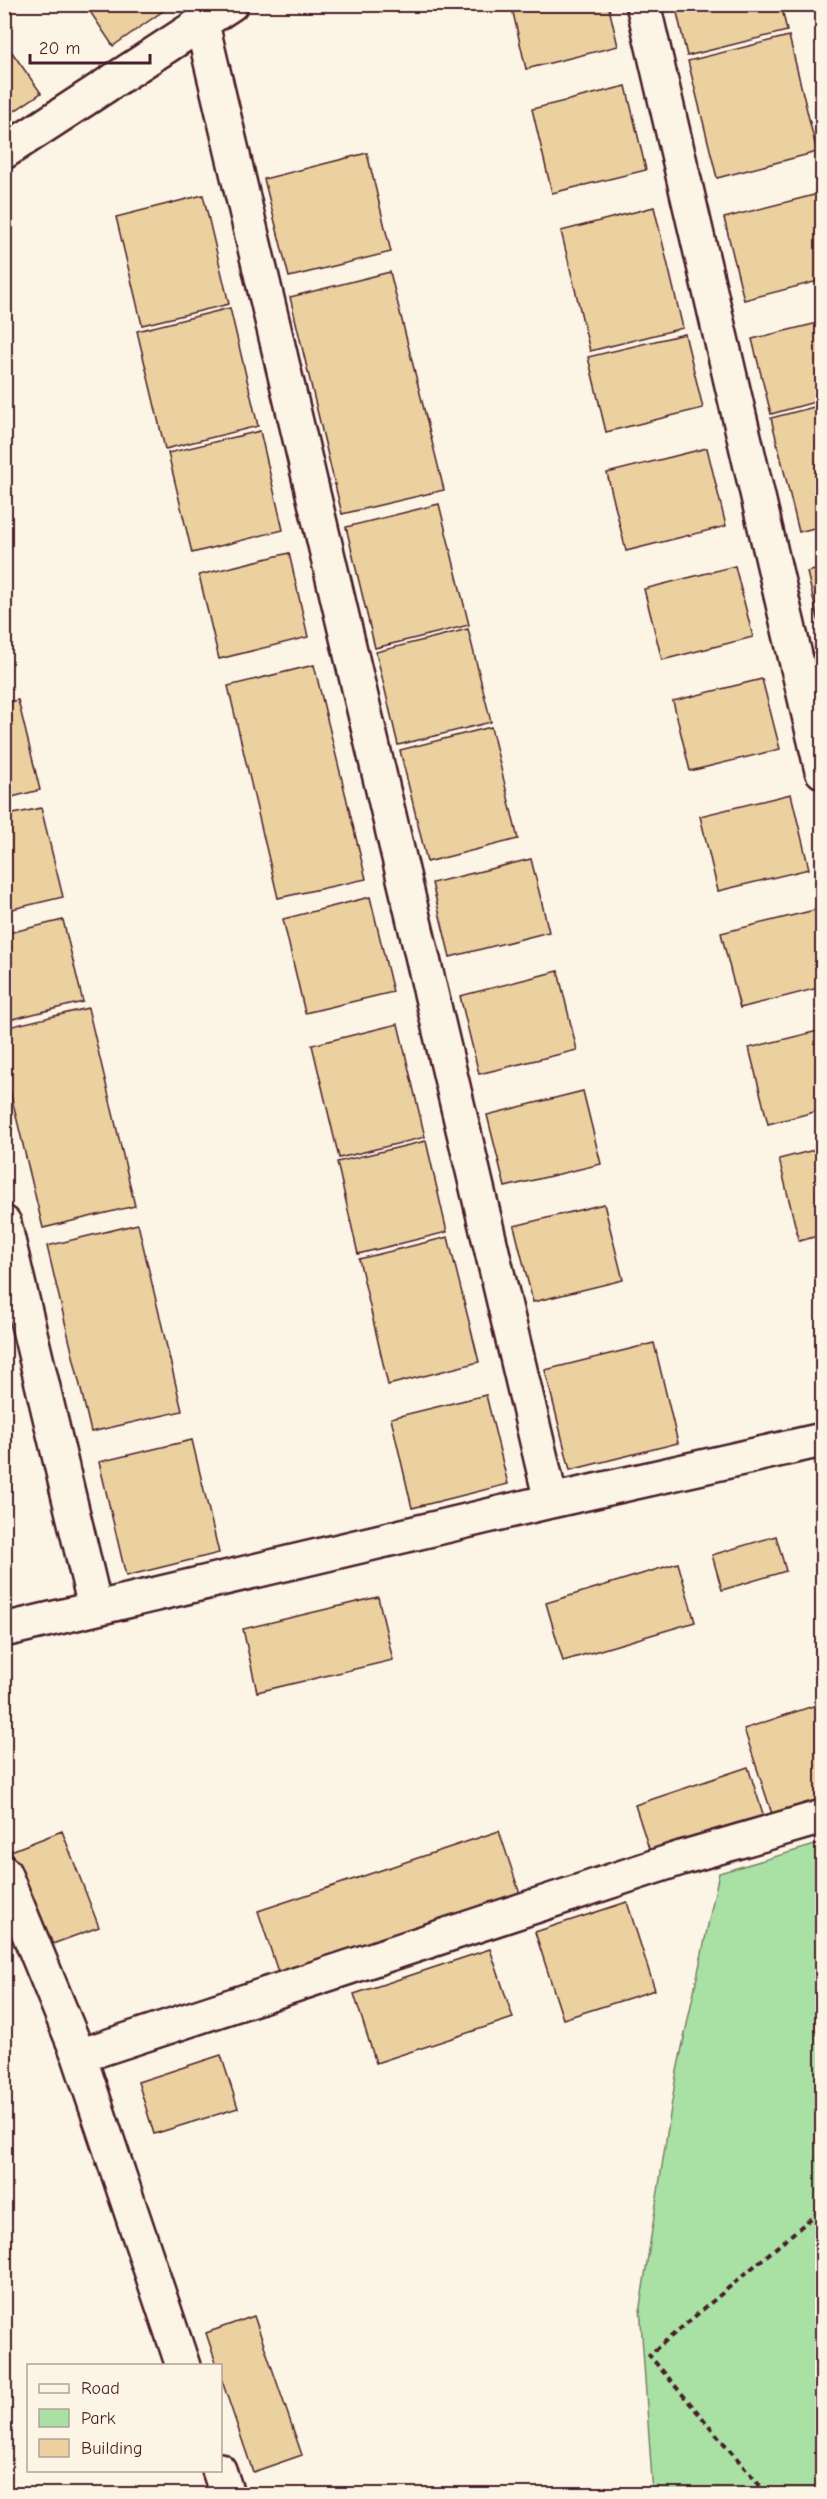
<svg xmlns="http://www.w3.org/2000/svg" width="827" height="2499" font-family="'Comic Neue',sans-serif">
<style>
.green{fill:#a9e1a5;stroke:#7a8068;stroke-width:1.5}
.building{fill:#ebd1a0;stroke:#4a1f2b;stroke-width:1.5}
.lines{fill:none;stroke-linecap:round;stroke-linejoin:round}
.minor-casing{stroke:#4a1f2b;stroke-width:38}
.path{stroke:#4a1f2b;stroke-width:4;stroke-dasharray:6 4.5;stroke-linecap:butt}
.minor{stroke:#fcf5e5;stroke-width:33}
</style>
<rect width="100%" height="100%" fill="#fcf5e5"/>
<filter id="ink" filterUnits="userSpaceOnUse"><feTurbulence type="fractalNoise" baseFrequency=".0167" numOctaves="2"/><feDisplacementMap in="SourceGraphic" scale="12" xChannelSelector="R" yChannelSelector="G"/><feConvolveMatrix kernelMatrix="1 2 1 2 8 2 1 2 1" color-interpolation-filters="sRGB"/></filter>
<g filter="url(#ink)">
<!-- green -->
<path class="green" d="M822,1843V2494H653L640,2307L676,2076L719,1873Z"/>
<!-- building -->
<path class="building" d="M85,4H173L113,46Z
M511,4H608L618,46L526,69Z
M675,4H781L787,31L687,56Z
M789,36L817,152L717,178L688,61Z
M4,41L41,93L4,118Z
M626,86L646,170L552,193L532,109Z
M367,153L391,252L289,277L264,179Z
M822,193V280L744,300L724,218Z
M203,195L229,304L142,325L116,217Z
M654,207L683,328L590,351L561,231Z
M390,272L444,490L342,514L290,297Z
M230,308L258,426L165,449L137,331Z
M822,322V400L771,414L752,339Z
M685,334L703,408L606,432L588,357Z
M822,405V526L799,532L771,418Z
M260,431L283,530L192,553L168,453Z
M707,448L726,526L626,551L607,473Z
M439,504L469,625L375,648L346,527Z
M289,553L308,637L219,659L199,575Z
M735,566L753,637L662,660L644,589Z
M822,568V636L807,572Z
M468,629L491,722L398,745L376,652Z
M314,665L366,879L278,898L228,686Z
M762,679L780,749L690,771L673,701Z
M18,700L40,790L4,799V703Z
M491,727L518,839L427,862L400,750Z
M791,794L809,869L718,891L700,816Z
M41,808L63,897L4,911V816Z
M531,859L549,932L450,957L432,883Z
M370,897L393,992L305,1013L283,919Z
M819,909L822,922V987L740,1008L721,933Z
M63,920L83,1002L4,1021V934Z
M558,971L577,1050L479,1074L460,996Z
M88,1008L135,1206L43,1228L4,1066V1028Z
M398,1024L425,1137L339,1158L312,1045Z
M822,1030V1110L768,1124L749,1048Z
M583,1091L601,1164L505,1187L487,1115Z
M426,1141L447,1232L358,1254L337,1162Z
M822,1148V1235L799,1241L779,1159Z
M604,1204L623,1280L533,1302L514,1226Z
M138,1224L182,1411L91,1432L47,1246Z
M448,1237L479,1362L388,1385L359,1259Z
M654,1343L678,1443L570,1470L545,1370Z
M486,1395L508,1484L412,1508L391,1418Z
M192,1440L219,1553L126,1576L99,1462Z
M776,1536L786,1571L722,1590L712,1555Z
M678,1563L695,1622L563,1661L546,1603Z
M378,1597L393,1660L257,1692L243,1629Z
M822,1703V1801L773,1817L744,1729Z
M748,1767L765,1820L652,1858L635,1805Z
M62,1831L99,1927L47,1946L11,1851Z
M499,1831L520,1894L279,1975L258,1911Z
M627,1902L655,1990L563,2019L535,1932Z
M490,1949L513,2018L376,2063L354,1994Z
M221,2055L238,2108L154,2134L138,2082Z
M254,2316L302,2455L253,2472L220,2375V2366H217L206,2333Z"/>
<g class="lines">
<!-- minor casing -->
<g class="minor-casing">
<path id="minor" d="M643,4L822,771
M202,24L551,1501
M4,152L231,4
M4,1223L95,1607
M4,1630L551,1501L822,1440
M4,1873L79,2056L183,2366
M79,2056L681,1858L822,1817
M219,2470L227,2494"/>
</g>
<!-- path -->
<path class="path" d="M767,2494L649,2355L822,2209"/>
<!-- minor -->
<use href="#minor" class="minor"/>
</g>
</g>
<!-- margin -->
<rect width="827" height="2499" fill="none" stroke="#fcf5e5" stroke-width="24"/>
<rect x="12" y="12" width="803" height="2475" fill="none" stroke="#4a1f2b" stroke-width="2" filter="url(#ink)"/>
<!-- legend -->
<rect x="27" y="2364" width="195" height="108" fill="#fcf5e5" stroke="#b59f9b" stroke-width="1.5"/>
<rect x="39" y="2384" width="30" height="9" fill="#fcf5e5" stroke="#b59f9b" stroke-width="1.5"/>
<text x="81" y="2394" font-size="18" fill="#4a1f2b">Road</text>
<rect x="39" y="2409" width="30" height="18" fill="#a9e1a5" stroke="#b59f9b" stroke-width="1.5"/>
<text x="81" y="2424" font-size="18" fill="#4a1f2b">Park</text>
<rect x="39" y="2439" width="30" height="18" fill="#ebd1a0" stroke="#b59f9b" stroke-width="1.5"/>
<text x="81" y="2454" font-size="18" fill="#4a1f2b">Building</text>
<!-- scale -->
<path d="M30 54v9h120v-9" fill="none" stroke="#4a1f2b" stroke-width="3"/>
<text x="39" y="54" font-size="18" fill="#4a1f2b" stroke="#fcf5e5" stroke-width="4.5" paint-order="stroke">20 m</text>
</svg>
